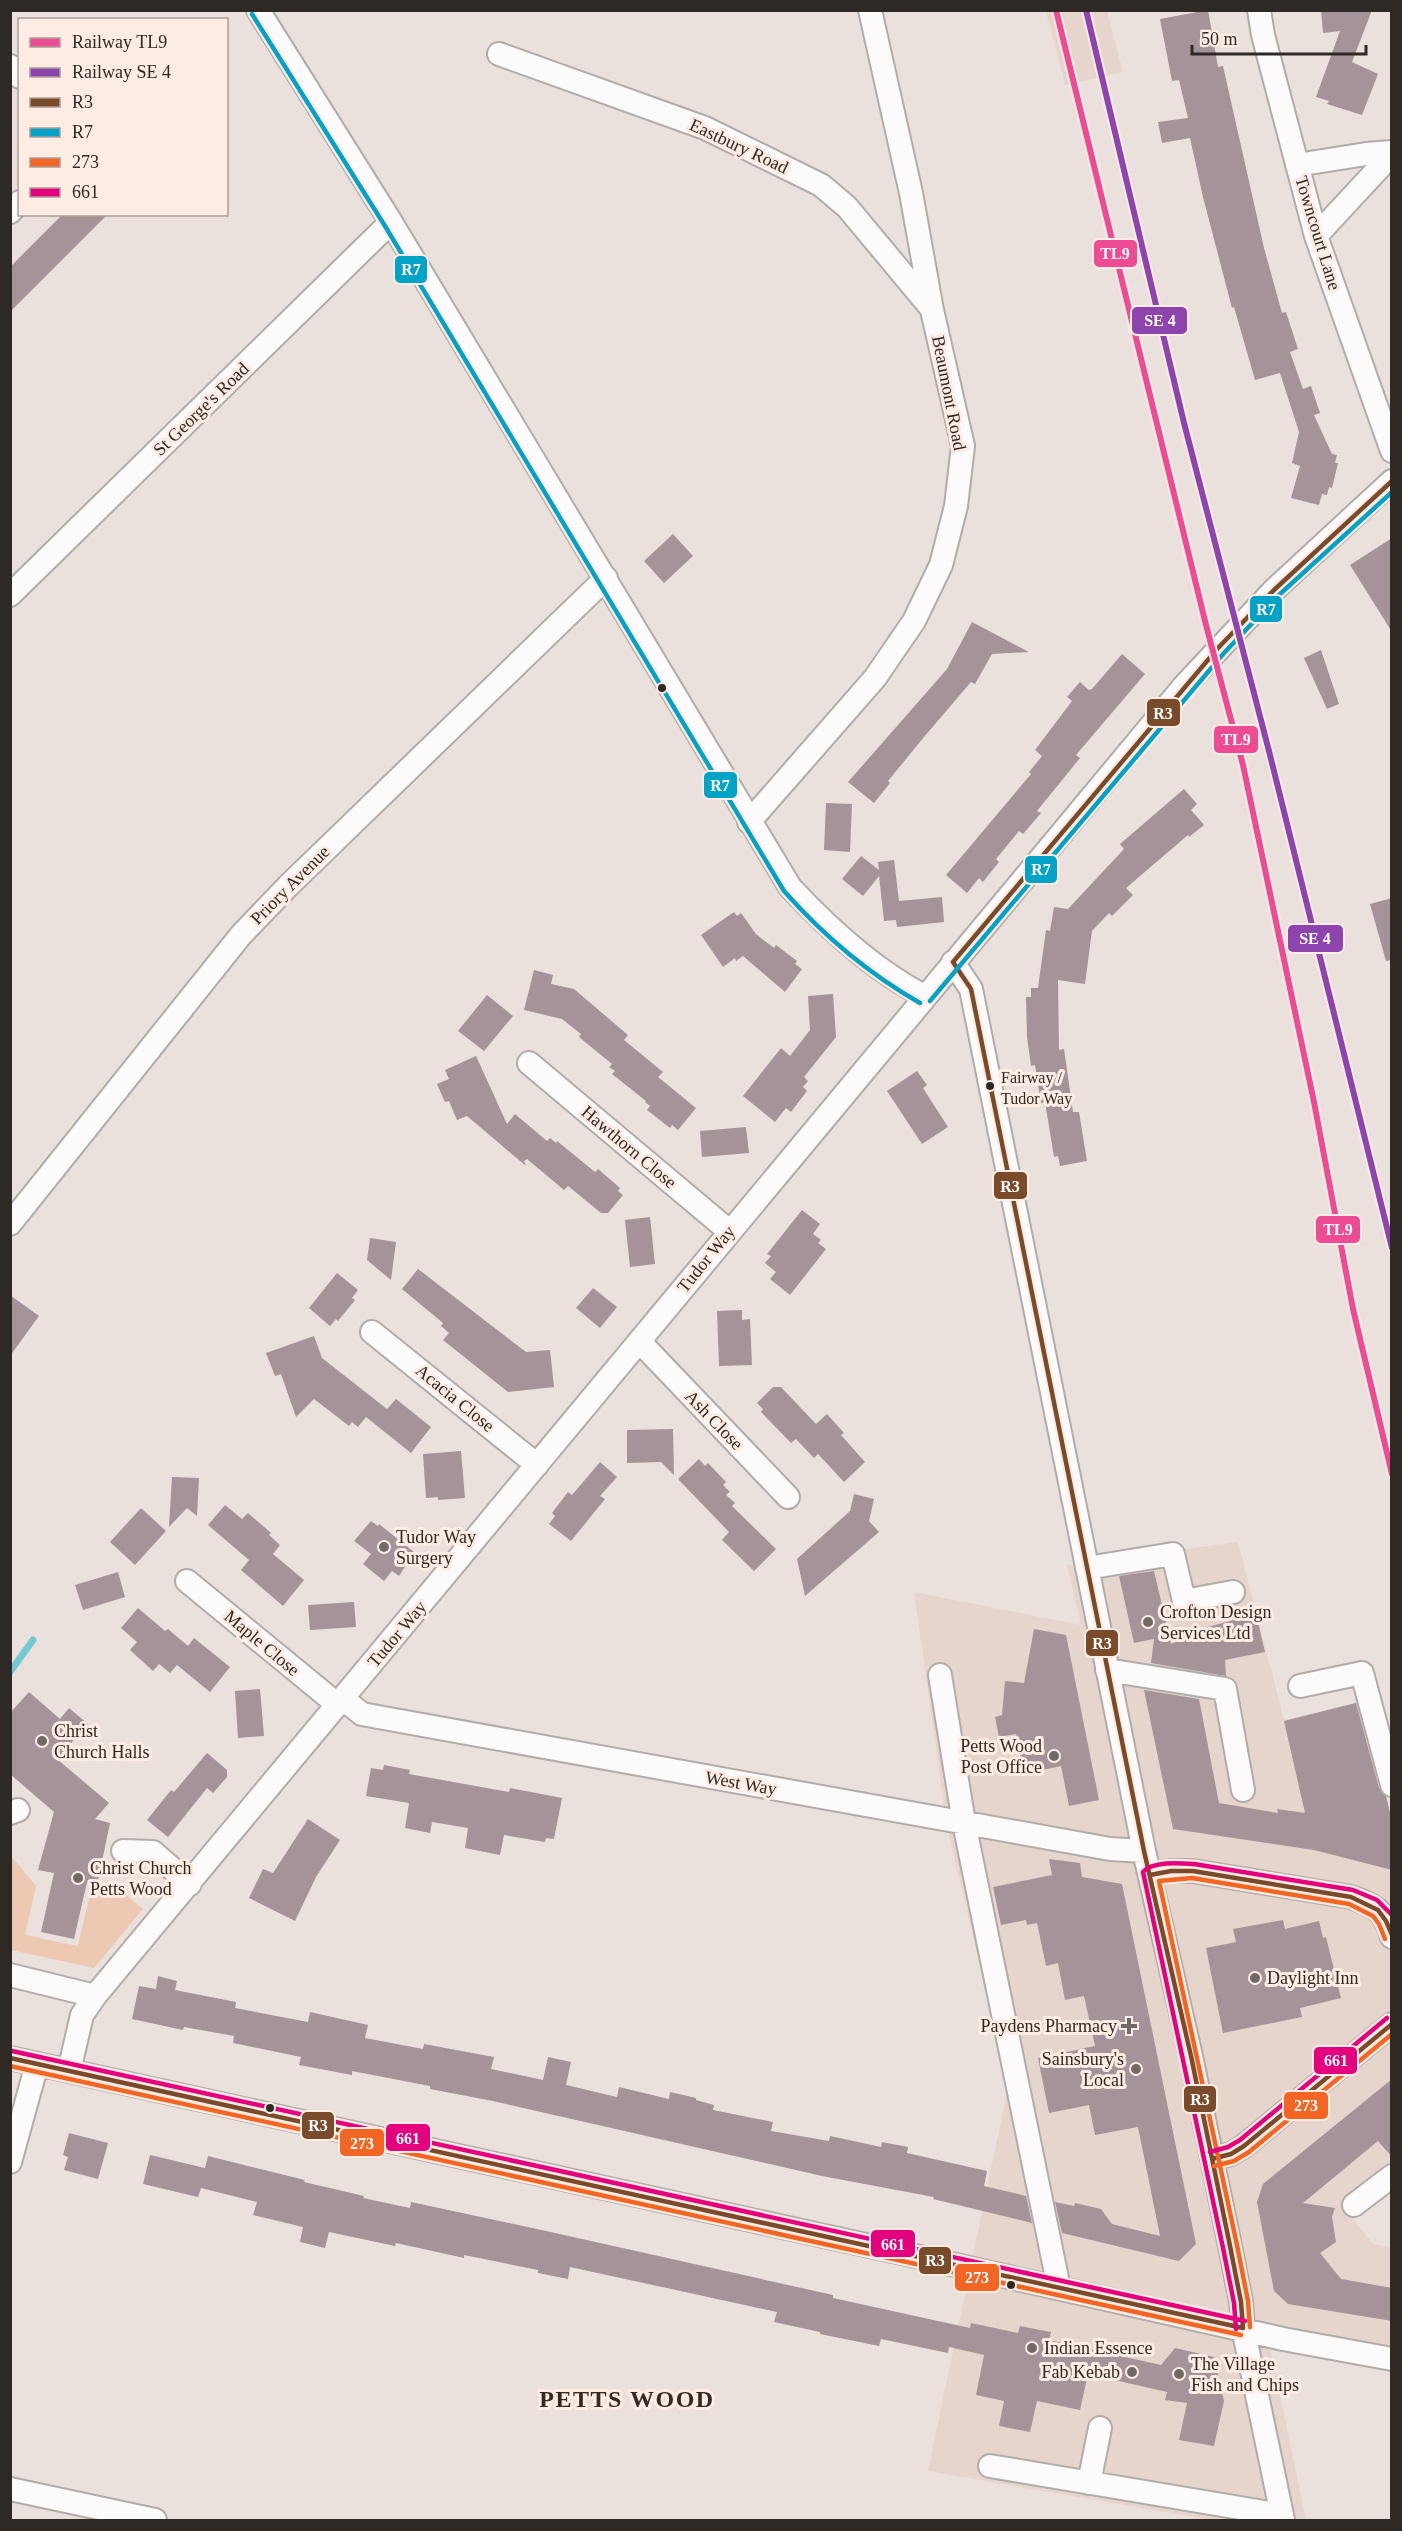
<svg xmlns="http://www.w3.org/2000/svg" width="1402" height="2531" font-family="'Times New Roman',serif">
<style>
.built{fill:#e6d5cc}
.green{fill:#edc8b3}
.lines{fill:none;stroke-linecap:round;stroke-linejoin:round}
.stream{stroke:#73cad4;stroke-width:7}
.building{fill:#a49399}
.minor-casing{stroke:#b2aca8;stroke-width:26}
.minor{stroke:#fcfafa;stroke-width:22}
.bus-1-casing{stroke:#fdece4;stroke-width:9}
.bus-2-casing{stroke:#fdece4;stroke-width:9}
.bus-3-casing{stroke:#fdece4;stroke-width:9}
.bus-4-casing{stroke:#fdece4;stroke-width:9}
.bus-1{stroke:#7a4b2a;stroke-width:4.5}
.bus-2{stroke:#02a3c6;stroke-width:4.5}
.bus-3{stroke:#f26522;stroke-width:4.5}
.bus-4{stroke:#e5007d;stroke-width:4.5}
.rail-1-casing{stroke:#fdece4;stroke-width:10}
.rail-2-casing{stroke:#fdece4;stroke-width:10}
.rail-1{stroke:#ee4b95;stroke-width:6}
.rail-2{stroke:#8e44ad;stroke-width:6}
.bus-dot{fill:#2f2925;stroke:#fdece4;stroke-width:2}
.poi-dot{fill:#706965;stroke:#fdece4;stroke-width:2}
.labels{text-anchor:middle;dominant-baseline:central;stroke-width:6;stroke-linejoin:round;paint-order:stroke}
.bus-label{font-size:16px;fill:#2f2925;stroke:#fdece4;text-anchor:start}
.street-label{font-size:18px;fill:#2f2925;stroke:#fdece4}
.poi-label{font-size:18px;fill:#2f2925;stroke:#fdece4;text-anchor:start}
.district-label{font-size:24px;font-weight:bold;letter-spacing:1.5px;fill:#362923;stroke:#fdece4}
.line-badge{stroke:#fdece4;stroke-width:2}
.badge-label{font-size:16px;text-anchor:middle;font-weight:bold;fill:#fff}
</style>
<rect width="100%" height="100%" fill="#eae1dc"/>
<!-- built -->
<path class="built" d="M1046,11H1107L1123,72L1065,85Z
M1238,1542L1284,1720L1362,1701L1391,1820L1392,2182L1350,2214L1373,2244L1391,2248V2355L1267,2333L1306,2520H1211L928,2471L1008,2087L947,1826L914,1592L1081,1625L1067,1565Z"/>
<!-- green -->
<path class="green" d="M11,1856L36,1886L25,1935L78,1946L91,1890L105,1893L108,1881L143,1909L94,1968L11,1950Z"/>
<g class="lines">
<!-- stream -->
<path class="stream" d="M10,1672L33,1640"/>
</g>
<!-- building -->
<path class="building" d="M1208,10L1218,67L1223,66L1264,248L1282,313L1286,312L1298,349L1290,352L1303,389L1311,386L1320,413L1314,415L1332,454L1337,455L1335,463H1338L1332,488L1329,487L1327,495L1322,494L1319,505L1291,498L1300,466L1292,463L1299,432L1280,373L1255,380L1234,307L1232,308L1203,197L1190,138L1162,143L1158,122L1188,118L1179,80L1172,81L1160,19Z
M1321,10H1372L1352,62L1378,74L1362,115L1327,104L1329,101L1316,97L1340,31L1323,33Z
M63,214H108L10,312V267Z
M673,534L693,556L664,583L644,561Z
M1392,538V632L1350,565Z
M972,622L1029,652L992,654L975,684L971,682L924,737L888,781L890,783L874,803L848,782L947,669Z
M1321,650L1339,704L1327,709L1304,658Z
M1122,654L1145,674L1076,755L1080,758L1037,811L1041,813L1023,834L1019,831L996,859L999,862L983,882L979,878L967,893L946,875L1031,774L1029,772L1042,756L1035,750L1072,701L1067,697L1080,682L1089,690L1092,689Z
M1184,789L1197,804L1191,810L1204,825L1189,837L1188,835L1126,888L1133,895L1112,916L1109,913L1092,931L1085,984L1058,980L1059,1050L1064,1049L1073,1112H1079L1087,1161L1060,1166L1058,1156L1054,1157L1045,1102L1041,1103L1035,1065L1031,1066L1027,1037L1026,997H1031V988H1038L1046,930L1050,931L1054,907L1068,909L1124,849L1120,844Z
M826,803L852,804L850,852L824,850Z
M861,856L879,870L878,862L894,860L899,901L942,897L944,922L897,927L896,920L884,921L879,876L863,896L842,879Z
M1392,898V960L1386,961L1370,904Z
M734,912L737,916L741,913L756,934L774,948L776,945L797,961L795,964L802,969L785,992L743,956L736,961L735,958L723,967L701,935Z
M534,970L553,975L551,984L574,989L628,1035L624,1040L663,1072L658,1077L696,1108L678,1130L672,1125L670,1128L647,1110L650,1106L645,1102L646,1101L612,1074L615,1071L609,1067L612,1064L579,1037L581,1034L562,1019L524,1010Z
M833,994L836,1037L804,1077L808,1081L803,1087L807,1091L791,1112L786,1108L775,1122L743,1096L781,1048L790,1056L810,1030L808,996Z
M487,995L513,1016L484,1051L458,1031Z
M476,1056L507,1124L515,1114L547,1141L550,1138L556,1143L557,1141L595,1172L598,1169L620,1188L618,1191L623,1195L608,1213H601L568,1186L564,1190L527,1159L524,1161L526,1166L467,1116L457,1120L449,1101L445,1102L437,1084L449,1079L445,1070Z
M917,1071L927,1085L923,1088L948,1127L922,1144L887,1091Z
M746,1127L749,1153L702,1157L700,1131Z
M802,1210L820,1224L813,1234L821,1240L818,1243L826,1249L790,1295L770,1279L776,1272L765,1263L771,1256L767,1254Z
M650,1217L655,1264L630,1267L625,1220Z
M370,1238L396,1242L391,1280L367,1260Z
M418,1269L526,1352L550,1350L554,1387L508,1392L443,1340L449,1333L441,1326L443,1323L402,1289Z
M337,1273L358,1290L352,1298L355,1300L338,1321L336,1319L330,1326L309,1308Z
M593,1288L617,1307L600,1328L576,1308Z
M10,1295L39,1316L10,1356Z
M742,1310V1320L750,1319L752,1365L719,1366L717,1311Z
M314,1336L322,1358L387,1409L396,1399L431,1427L411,1453L366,1417L358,1427L352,1422L349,1426L314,1399L296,1417L281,1374L275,1376L266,1353Z
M773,1387H781L816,1424L827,1414L844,1433L841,1435L865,1462L844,1482L818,1454L814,1458L796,1439L791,1443L761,1412L763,1409L757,1403Z
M673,1429L674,1475L661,1462L627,1463V1430Z
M461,1451L465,1498L438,1500V1497L426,1498L423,1454Z
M699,1459L705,1466L708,1463L726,1482L723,1485L730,1492L726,1495L735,1503L732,1506L776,1549L754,1571L722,1540L729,1532L678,1479Z
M600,1462L617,1477L600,1496L605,1499L571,1541L549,1524L555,1516L552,1513L568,1492L572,1495Z
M172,1477L199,1478L197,1516L187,1508L169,1527Z
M854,1494L874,1499L869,1521L879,1532L805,1596L797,1559L850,1511Z
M225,1505L242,1519L248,1513L271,1533L269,1535L280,1545L273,1554L304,1580L283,1606L241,1570L249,1560L208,1525Z
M141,1508L166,1531L135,1565L110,1542Z
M371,1521L378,1526L379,1524L414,1552L399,1576L392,1571L384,1581L363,1564L371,1554L354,1541Z
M1154,1571L1171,1644L1204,1628L1256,1614L1265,1652L1225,1660L1226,1676L1151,1663L1154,1639L1134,1643L1119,1576Z
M118,1572L125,1597L83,1610L75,1585Z
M354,1602L356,1627L310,1630L308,1605Z
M138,1608L165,1631L168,1629L188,1646L194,1638L230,1667L210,1692L177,1665L170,1673L159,1664L153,1671L130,1650L137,1642L121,1628Z
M1034,1629L1066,1635L1099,1800L1069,1806L1061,1766L1024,1774L1016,1734L999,1737L995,1717L1002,1715L1005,1681L1024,1683Z
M260,1689L264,1736L238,1738L235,1691Z
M1144,1690L1199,1699L1219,1803L1278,1813L1277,1809L1305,1813L1284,1721L1356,1703L1379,1788L1386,1796L1392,1820V1870L1314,1850L1173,1829Z
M29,1692L60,1719L69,1708L88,1724L57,1759L109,1803L95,1819L110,1823L97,1885L87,1882L74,1939L41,1932L54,1873L38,1870L54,1812L10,1774V1713Z
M207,1753L227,1770V1777L213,1793L207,1788L168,1837L147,1820L171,1790L174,1792Z
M384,1765L410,1770L409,1774L509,1792L510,1788L562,1798L554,1839L546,1838L545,1842L504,1835L500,1855L465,1848L468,1828L432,1822L430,1833L405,1828L409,1803L366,1796L371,1768L383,1770Z
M308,1819L340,1840L316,1877L295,1921L249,1898L263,1869L273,1873Z
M1049,1859L1080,1863L1082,1877L1122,1884L1196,2244L1179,2261L1062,2233L1055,2202L1074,2206L1075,2203L1101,2209L1112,2224L1160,2236L1138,2127L1095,2135L1089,2105L1049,2113L1038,2058L1095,2046L1084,1996L1065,2000L1058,1963L1046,1966L1037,1923L1027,1925L1026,1920L1001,1925L993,1887L1052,1875Z
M1283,1920L1285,1929L1319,1921L1323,1938L1326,1937L1341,1998L1300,2008L1302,2017L1223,2033L1206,1948L1236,1942L1233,1929Z
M158,1976L177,1981L175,1990L236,2002L235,2008L308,2022L310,2012L368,2025L365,2038L423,2049L424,2044L494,2057L491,2069L543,2080L548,2057L571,2062L566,2085L617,2097L619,2087L669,2099L670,2092L696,2098V2100L714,2105L713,2110L773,2122L771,2131L829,2141L830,2136L881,2147L882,2142L908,2147L907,2153L987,2171L984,2186L1026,2196L1032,2223L933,2199L934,2197L822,2176L493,2101L430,2089V2086L352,2071V2075L299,2065L301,2057L233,2043L234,2036L184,2027L183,2030L132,2019L139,1986L156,1989Z
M1392,2079V2157L1378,2141L1303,2203L1335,2208L1332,2217L1336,2242L1320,2253L1341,2279L1392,2288V2321L1288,2304L1274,2291L1257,2202L1263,2184Z
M69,2133L108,2143L98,2179L64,2170L68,2157L63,2155Z
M150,2155L205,2168L208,2156L305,2180L304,2182L364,2196L363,2198L410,2208L411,2202L546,2231L833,2295V2298L970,2328L971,2323L1018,2333L1020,2326L1051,2332L1049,2340L1161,2365L1175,2348L1214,2357L1224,2401L1214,2446L1179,2440L1187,2403L1165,2400L1167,2392L1123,2382L1088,2374L1080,2410L1037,2401L1030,2432L999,2426L1004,2401L976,2395L984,2355L949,2347L948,2353L881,2339L879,2346L820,2334V2332L774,2322L777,2312L570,2267L568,2279L538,2273V2270L464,2255V2258L396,2243L395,2246L329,2232L325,2248L300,2242L303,2227L253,2215L257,2202L201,2188L198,2197L143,2184Z"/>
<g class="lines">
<!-- minor casing -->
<g class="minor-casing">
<path id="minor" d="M258,10L391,222L790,887C829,929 874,970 924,996
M1259,10L1263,35L1316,236L1392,451
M499,54L705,128L821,185L847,207L931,308
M10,66L20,77
M1297,165L1366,154L1392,152
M10,212L20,202
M1316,236L1392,154
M10,595L391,222
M749,822L875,678L914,621L941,565L956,506L963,446L932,310L911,193L870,10
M953,962L971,989L1144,1851L1191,2056L1230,2246L1241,2302L1243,2328L1283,2520
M529,1063L729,1231
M10,1224L241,935L288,886L606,578
M372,1332L537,1465
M640,1342L788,1497
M1087,1568L1173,1554L1184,1601L1233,1592
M187,1581L338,1705
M1107,1670L1225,1689L1243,1790
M940,1675L964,1823L1059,2288
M1300,1686L1362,1673L1392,1785
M343,1699L362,1714L378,1717L1110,1849L1144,1851
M10,1813L18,1810
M123,1851L153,1852L190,1884
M1150,1875L1171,1871H1193L1351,1897C1375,1906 1385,1910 1392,1937
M10,1975L95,1996
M10,2058L911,2255L1283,2339L1392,2359
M69,2071L82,2015L95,1996L1184,686L1274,590L1392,481
M1212,2159L1231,2154L1244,2146L1392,2024
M10,2162L37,2064
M1354,2205L1392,2176
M990,2466L1282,2515
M1089,2483L1100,2428
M10,2489L155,2520"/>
</g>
<!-- minor -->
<use href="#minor" class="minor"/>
<!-- bus-1 casing -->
<g class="bus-1-casing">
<path id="bus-1" d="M953,962L971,989L1144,1851L1191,2056L1230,2246L1241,2302L1243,2328
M953,962L1218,648L1274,590L1392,481
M1150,1875L1171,1871H1193L1351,1897L1378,1910L1386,1921L1392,1935
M10,2058L1243,2328
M1212,2159L1231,2154L1244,2146L1392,2024"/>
</g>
<!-- bus-2 casing -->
<g class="bus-2-casing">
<path id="bus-2" d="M252,14L385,226L784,891C823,935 869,974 920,1003
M930,1001L1224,653L1279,595L1392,492"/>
</g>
<!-- bus-3 casing -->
<g class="bus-3-casing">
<path id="bus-3" d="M10,2066L1241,2335
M1214,2166L1234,2161L1249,2152L1392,2034
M1250,2327L1248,2301L1237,2245L1159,1881L1192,1878L1349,1904L1373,1916L1379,1924L1385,1939"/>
</g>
<!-- bus-4 casing -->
<g class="bus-4-casing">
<path id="bus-4" d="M12,2051L1245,2321
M1210,2152L1228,2147L1240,2140L1387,2018
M1236,2329L1234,2303L1223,2248L1143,1872C1153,1861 1179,1863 1194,1864L1353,1890L1377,1900L1392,1915"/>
</g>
<!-- bus-1 -->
<use href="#bus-1" class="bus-1"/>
<!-- bus-2 -->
<use href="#bus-2" class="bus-2"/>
<!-- bus-3 -->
<use href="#bus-3" class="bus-3"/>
<!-- bus-4 -->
<use href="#bus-4" class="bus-4"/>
<!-- rail-1 casing -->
<g class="rail-1-casing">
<path id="rail-1" d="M1056,10L1206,625L1243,765L1314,1102L1353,1309L1392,1474"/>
</g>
<!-- rail-2 casing -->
<g class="rail-2-casing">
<path id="rail-2" d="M1086,10L1184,423L1270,755L1392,1248"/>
</g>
<!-- rail-1 -->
<use href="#rail-1" class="rail-1"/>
<!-- rail-2 -->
<use href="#rail-2" class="rail-2"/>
</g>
<!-- markers -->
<g class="bus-dot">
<circle cx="662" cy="688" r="5"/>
<circle cx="990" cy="1086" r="5"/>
<circle cx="270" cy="2108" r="5"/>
<circle cx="1011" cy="2285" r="5"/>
</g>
<g class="poi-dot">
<circle cx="384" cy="1547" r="6"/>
<circle cx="1148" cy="1622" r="6"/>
<circle cx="42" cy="1741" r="6"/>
<circle cx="1054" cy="1756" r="6"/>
<circle cx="78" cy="1878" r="6"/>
<circle cx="1255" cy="1978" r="6"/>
<path d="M1126 2017h6v6h6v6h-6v6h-6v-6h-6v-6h6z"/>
<circle cx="1136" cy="2069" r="6"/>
<circle cx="1032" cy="2348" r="6"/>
<circle cx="1132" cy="2372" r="6"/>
<circle cx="1179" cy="2374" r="6"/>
</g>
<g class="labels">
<!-- bus labels -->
<g class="bus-label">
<text x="1001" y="1077">Fairway /<tspan x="1001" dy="21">Tudor Way</tspan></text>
</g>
<!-- street labels -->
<g class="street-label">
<text transform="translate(739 146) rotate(25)">Eastbury Road</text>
<text transform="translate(1318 233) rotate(73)">Towncourt Lane</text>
<text transform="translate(949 393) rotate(79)">Beaumont Road</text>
<text transform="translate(201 409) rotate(-44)">St George's Road</text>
<text transform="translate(290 885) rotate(-45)">Priory Avenue</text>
<text transform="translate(629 1147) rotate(40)">Hawthorn Close</text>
<text transform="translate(706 1259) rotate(-51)">Tudor Way</text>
<text transform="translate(455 1398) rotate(39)">Acacia Close</text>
<text transform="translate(714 1420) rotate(46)">Ash Close</text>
<text transform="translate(397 1634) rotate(-50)">Tudor Way</text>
<text transform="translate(262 1643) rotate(40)">Maple Close</text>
<text transform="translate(741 1783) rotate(10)">West Way</text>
</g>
<!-- poi labels -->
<g class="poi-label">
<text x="396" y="1537">Tudor Way<tspan x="396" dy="21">Surgery</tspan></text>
<text x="1160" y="1612">Crofton Design<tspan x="1160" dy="21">Services Ltd</tspan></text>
<text x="54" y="1731">Christ<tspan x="54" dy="21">Church Halls</tspan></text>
<text x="1042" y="1746" text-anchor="end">Petts Wood<tspan x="1042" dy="21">Post Office</tspan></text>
<text x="90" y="1868">Christ Church<tspan x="90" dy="21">Petts Wood</tspan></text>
<text x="1267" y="1978">Daylight Inn</text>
<text x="1117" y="2026" text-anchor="end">Paydens Pharmacy</text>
<text x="1124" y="2059" text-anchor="end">Sainsbury's<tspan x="1124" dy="21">Local</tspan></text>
<text x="1044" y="2348">Indian Essence</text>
<text x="1191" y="2364">The Village<tspan x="1191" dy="21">Fish and Chips</tspan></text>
<text x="1120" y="2372" text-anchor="end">Fab Kebab</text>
</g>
<!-- district labels -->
<g class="district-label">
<text x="627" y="2399">PETTS WOOD</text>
</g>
</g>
<g class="line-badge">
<rect x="1093" y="239" width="45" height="29" rx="6" fill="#ee4b95"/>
<rect x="394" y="255" width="34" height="29" rx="6" fill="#02a3c6"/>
<rect x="1131" y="306" width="57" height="29" rx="6" fill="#8e44ad"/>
<rect x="1249" y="595" width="34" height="28" rx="6" fill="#02a3c6"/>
<rect x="1146" y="698" width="35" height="29" rx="6" fill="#7a4b2a"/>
<rect x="1213" y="725" width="46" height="29" rx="6" fill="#ee4b95"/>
<rect x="703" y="771" width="35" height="28" rx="6" fill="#02a3c6"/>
<rect x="1024" y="855" width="34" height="29" rx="6" fill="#02a3c6"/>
<rect x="1287" y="924" width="57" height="29" rx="6" fill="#8e44ad"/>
<rect x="993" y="1171" width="35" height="29" rx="6" fill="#7a4b2a"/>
<rect x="1315" y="1215" width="46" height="29" rx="6" fill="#ee4b95"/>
<rect x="1085" y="1629" width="34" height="28" rx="6" fill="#7a4b2a"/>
<rect x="1313" y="2046" width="45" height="29" rx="6" fill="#e5007d"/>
<rect x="1183" y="2085" width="34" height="28" rx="6" fill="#7a4b2a"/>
<rect x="1283" y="2091" width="46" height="29" rx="6" fill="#f26522"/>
<rect x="301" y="2111" width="34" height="29" rx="6" fill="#7a4b2a"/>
<rect x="385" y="2123" width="46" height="29" rx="6" fill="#e5007d"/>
<rect x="339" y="2128" width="46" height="29" rx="6" fill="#f26522"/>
<rect x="870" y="2229" width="46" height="29" rx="6" fill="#e5007d"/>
<rect x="918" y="2246" width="34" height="29" rx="6" fill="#7a4b2a"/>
<rect x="954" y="2263" width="46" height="29" rx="6" fill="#f26522"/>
</g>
<g class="badge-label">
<text x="1115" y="259">TL9</text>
<text x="411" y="275">R7</text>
<text x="1160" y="326">SE 4</text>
<text x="1266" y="615">R7</text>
<text x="1163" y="719">R3</text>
<text x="1236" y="745">TL9</text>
<text x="720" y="791">R7</text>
<text x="1041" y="875">R7</text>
<text x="1315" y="944">SE 4</text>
<text x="1010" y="1192">R3</text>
<text x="1338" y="1235">TL9</text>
<text x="1102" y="1649">R3</text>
<text x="1336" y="2066">661</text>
<text x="1200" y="2105">R3</text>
<text x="1306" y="2111">273</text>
<text x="318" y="2131">R3</text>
<text x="408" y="2144">661</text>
<text x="362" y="2149">273</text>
<text x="893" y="2250">661</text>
<text x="935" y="2266">R3</text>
<text x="977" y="2283">273</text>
</g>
<!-- border -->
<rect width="1402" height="2531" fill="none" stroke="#2f2925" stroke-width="24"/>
<!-- legend -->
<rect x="18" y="18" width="210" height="198" fill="#fdece4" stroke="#ab9e98" stroke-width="1.5"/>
<rect x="30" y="38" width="30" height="9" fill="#ee4b95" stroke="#ab9e98" stroke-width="1.5"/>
<text x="72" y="48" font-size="18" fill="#2f2925">Railway TL9</text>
<rect x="30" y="68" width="30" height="9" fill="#8e44ad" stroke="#ab9e98" stroke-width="1.5"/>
<text x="72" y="78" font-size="18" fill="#2f2925">Railway SE 4</text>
<rect x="30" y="98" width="30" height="9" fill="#7a4b2a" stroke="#ab9e98" stroke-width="1.5"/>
<text x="72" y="108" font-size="18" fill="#2f2925">R3</text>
<rect x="30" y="128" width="30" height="9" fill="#02a3c6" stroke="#ab9e98" stroke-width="1.5"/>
<text x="72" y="138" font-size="18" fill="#2f2925">R7</text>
<rect x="30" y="158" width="30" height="9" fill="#f26522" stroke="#ab9e98" stroke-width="1.5"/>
<text x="72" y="168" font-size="18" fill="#2f2925">273</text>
<rect x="30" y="188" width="30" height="9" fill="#e5007d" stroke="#ab9e98" stroke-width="1.5"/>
<text x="72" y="198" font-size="18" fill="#2f2925">661</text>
<!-- scale -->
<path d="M1192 45v9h174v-9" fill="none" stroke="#2f2925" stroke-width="3"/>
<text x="1201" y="45" font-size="18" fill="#2f2925" stroke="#fdece4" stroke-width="4.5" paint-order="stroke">50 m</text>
</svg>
